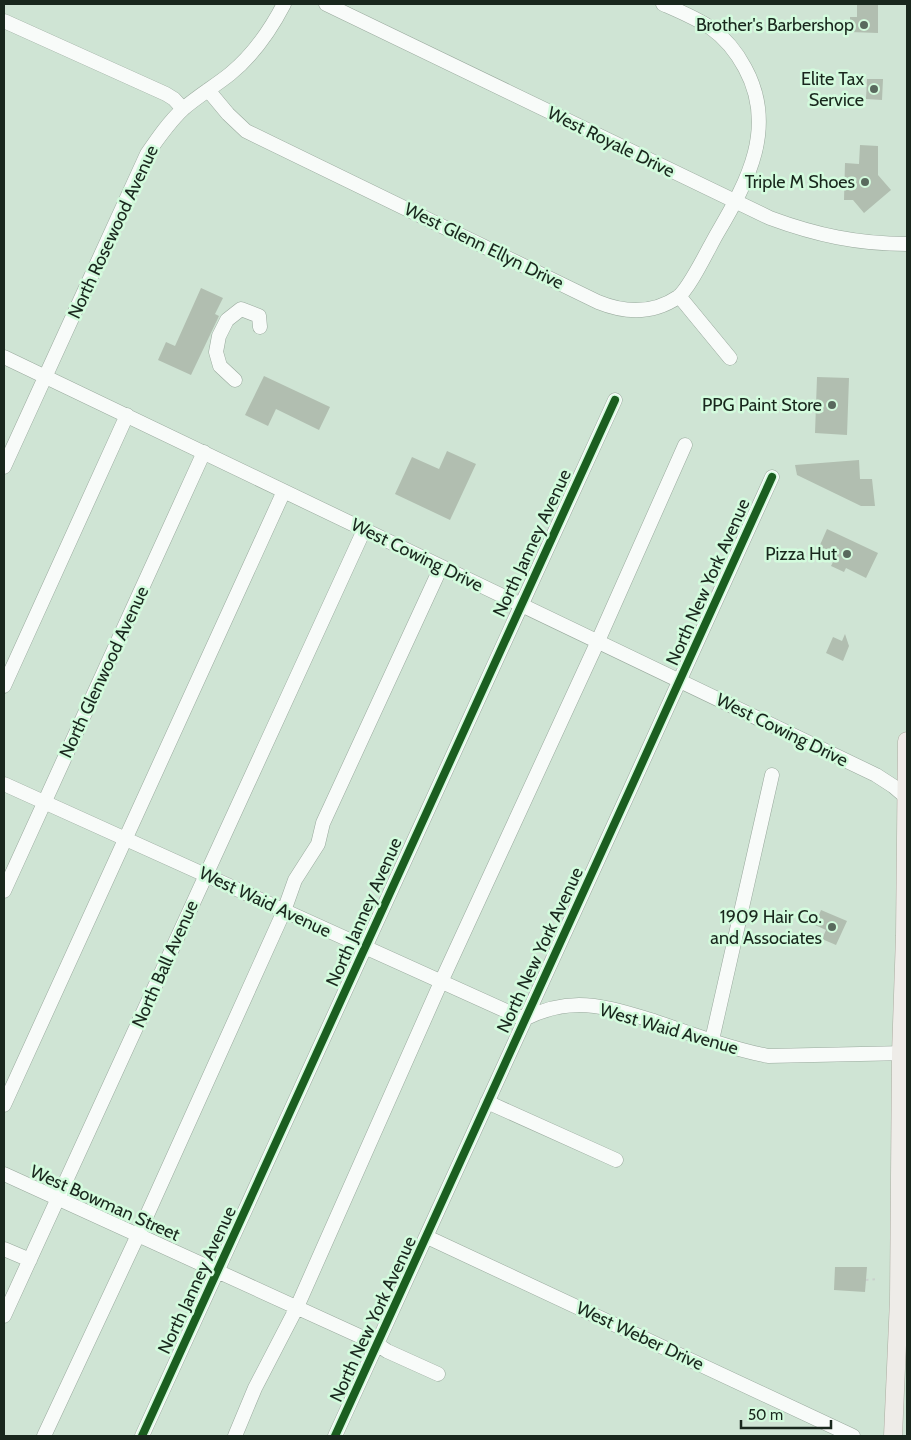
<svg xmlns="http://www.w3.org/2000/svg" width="911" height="1440" font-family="Cabin,sans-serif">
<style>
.building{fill:#b1beb0}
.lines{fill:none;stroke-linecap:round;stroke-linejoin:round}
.minor-casing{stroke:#99a99d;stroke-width:15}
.major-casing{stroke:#acaca1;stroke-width:19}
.path{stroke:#cad0cc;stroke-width:2;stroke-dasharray:2.5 4;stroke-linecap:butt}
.minor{stroke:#f8fbf9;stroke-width:14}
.major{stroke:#eeece8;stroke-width:18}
.cycleway-casing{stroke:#d3fbdd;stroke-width:11}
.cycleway{stroke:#1b5e20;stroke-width:8}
.poi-dot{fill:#59695d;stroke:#d3fbdd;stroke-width:2}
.labels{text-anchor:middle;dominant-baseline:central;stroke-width:5;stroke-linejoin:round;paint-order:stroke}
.poi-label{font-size:18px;fill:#19271d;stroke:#d3fbdd;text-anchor:end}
.street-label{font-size:18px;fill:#19271d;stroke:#d3fbdd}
</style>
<rect width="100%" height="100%" fill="#cfe4d4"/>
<!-- building -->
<path class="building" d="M857,4H878V33L850,32V17H857Z
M867,79H883L882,100L866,99Z
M860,145L878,146V175L891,190L864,213L853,200H844L845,163L859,164Z
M201,288L223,298L215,314L219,316L191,375L158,360L166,342L175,346Z
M264,376L330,407L319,430L276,409L268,426L245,415Z
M817,377L849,378L847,435L815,433Z
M447,451L476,464L450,520L395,494L412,457L439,469Z
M859,460L860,479H872L875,506H861L797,475L795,465Z
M827,529L878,553L866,578L846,568L844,572L831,566L833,562L816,554Z
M845,634L849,646L843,661L826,653L833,637L842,641Z
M821,910L847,921L836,945L822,939L826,930L815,925Z
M835,1267H867L865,1292L834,1290Z"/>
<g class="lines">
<!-- minor casing -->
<g class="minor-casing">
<path id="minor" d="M326,4L770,218C816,235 858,244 907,244
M4,21L166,94L174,99L183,109
M208,90L228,114L246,131L598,302C625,313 653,314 678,297C690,288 709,247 718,232C748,181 777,127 745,68C737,53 725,38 711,28C696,18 679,11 663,4
M679,296L730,358
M4,357L876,775L893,786L907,798
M235,380L220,366L216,352L219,336L227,320L241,309L259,316L260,327
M4,467L147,154C158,138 169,122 183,109C198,96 215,86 230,74C252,56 271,29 284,4
M4,686L127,415
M4,784L524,1019C542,1010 559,1005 579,1005C604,1005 630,1014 654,1021C691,1034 729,1048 768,1056L907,1053
M4,891L204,452
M712,1040L772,775
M487,1102L616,1160
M4,1105L284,491
M4,1174L377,1344L387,1351L438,1374
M427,1237L853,1436
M4,1249L30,1260
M4,1316L364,530
M44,1436L138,1235L284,911L295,880L318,844L323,823L441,567
M142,1436L615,400
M235,1436L255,1388L297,1307L441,982L598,641L685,445
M335,1436C481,1117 627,797 772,477"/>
</g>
<!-- major casing -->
<g class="major-casing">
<path id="major" d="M893,1436L899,1300L901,1054L905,936L907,741"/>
</g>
<!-- path -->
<path class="path" d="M866,1280L879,1279"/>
<!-- minor -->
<use href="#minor" class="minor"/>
<!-- major -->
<use href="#major" class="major"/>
<!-- cycleway casing -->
<g class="cycleway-casing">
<path id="cycleway" d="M142,1436L615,400
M335,1436C481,1117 627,797 772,477"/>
</g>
<!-- cycleway -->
<use href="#cycleway" class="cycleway"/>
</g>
<!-- markers -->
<g class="poi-dot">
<circle cx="864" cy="25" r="5"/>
<circle cx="874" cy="89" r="5"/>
<circle cx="865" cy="182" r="5"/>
<circle cx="832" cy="405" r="5"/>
<circle cx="847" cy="554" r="5"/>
<circle cx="832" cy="927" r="5"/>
</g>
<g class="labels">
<!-- poi labels -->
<g class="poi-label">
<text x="854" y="25">Brother's Barbershop</text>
<text x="864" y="79">Elite Tax<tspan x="864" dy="21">Service</tspan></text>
<text x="855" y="182">Triple M Shoes</text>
<text x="822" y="405">PPG Paint Store</text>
<text x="837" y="554">Pizza Hut</text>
<text x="822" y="917">1909 Hair Co.<tspan x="822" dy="21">and Associates</tspan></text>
</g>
<!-- street labels -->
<g class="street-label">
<text transform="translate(611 142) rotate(26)">West Royale Drive</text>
<text transform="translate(113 232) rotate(-65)">North Rosewood Avenue</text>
<text transform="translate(484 246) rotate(26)">West Glenn Ellyn Drive</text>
<text transform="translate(532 543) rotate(-65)">North Janney Avenue</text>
<text transform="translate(417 555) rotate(26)">West Cowing Drive</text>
<text transform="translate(708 582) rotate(-66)">North New York Avenue</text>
<text transform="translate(104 672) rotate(-65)">North Glenwood Avenue</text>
<text transform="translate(782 730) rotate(26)">West Cowing Drive</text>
<text transform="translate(265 902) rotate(25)">West Waid Avenue</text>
<text transform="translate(364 912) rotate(-66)">North Janney Avenue</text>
<text transform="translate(540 950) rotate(-65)">North New York Avenue</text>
<text transform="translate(165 964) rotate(-66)">North Ball Avenue</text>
<text transform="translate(669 1029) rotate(16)">West Waid Avenue</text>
<text transform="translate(105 1203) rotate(24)">West Bowman Street</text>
<text transform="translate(197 1280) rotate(-65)">North Janney Avenue</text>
<text transform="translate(373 1319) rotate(-65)">North New York Avenue</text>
<text transform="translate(640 1336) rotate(25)">West Weber Drive</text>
</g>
</g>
<!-- border -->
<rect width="911" height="1440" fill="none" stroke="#19271d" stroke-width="10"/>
<!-- scale -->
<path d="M741 1420v8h90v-8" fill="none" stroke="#19271d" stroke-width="2.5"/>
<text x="748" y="1420" font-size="15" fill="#19271d" stroke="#d3fbdd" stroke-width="4" paint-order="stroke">50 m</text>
</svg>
